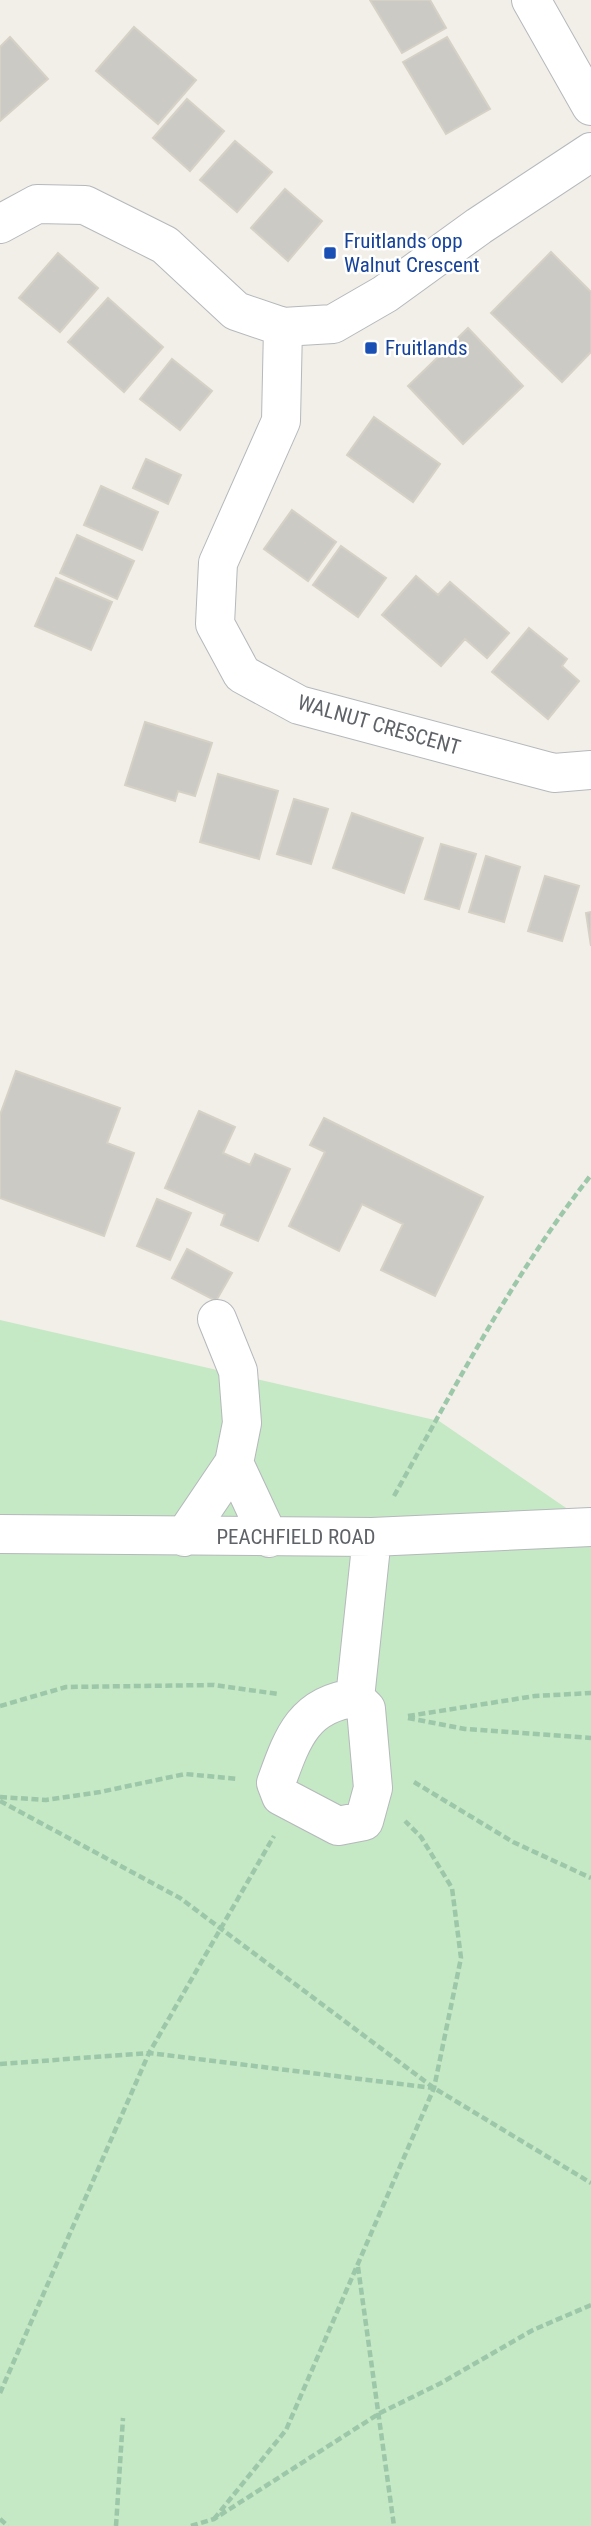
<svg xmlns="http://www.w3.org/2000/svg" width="591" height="2526" font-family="'Roboto Condensed',sans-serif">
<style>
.green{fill:#c5e8c5}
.building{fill:#cccac5;stroke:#d6d1c6;stroke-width:2}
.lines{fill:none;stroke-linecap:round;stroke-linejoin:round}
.minor-casing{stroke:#b5b8bc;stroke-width:40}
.path{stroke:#9cc7a9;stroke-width:4.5;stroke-dasharray:7 3.5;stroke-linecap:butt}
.minor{stroke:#fff;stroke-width:38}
.transit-dot{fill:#1a4fb4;stroke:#fff;stroke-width:2.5}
.labels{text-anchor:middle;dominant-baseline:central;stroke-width:5;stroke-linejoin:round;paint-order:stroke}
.transit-label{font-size:21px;fill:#164399;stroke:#fff;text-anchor:start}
.street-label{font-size:21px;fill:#5f6368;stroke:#fff}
</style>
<rect width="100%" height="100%" fill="#f1efe8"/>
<!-- green -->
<path class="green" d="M0,1320L439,1421L591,1525V2526H0Z"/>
<!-- building -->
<path class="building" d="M370,0H430L446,28L402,53Z
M134,27L196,80L158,124L96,71Z
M10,37L48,79L0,121V47Z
M447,37L490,109L446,134L403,62Z
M187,99L224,131L190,171L153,138Z
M235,141L272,172L237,212L200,180Z
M285,189L322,221L288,261L251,228Z
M551,252L591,292V352L562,382L491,313Z
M58,253L98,288L60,332L19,298Z
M108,298L163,347L124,392L68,342Z
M468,328L523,386L463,444L408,386Z
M172,359L212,391L180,430L140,399Z
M374,417L440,464L413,502L347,455Z
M146,459L181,475L168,504L133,488Z
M101,486L158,512L142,550L84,525Z
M292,510L336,542L308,581L264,549Z
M77,535L134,561L117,599L60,573Z
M341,546L386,578L358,617L313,585Z
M416,576L438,595L450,582L509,633L487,658L465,639L441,666L382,615Z
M56,578L112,602L91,650L35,626Z
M529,628L567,659L562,666L579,681L548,719L492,672Z
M145,722L212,743L195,796L178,791L175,801L125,785Z
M218,774L278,791L259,859L200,842Z
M294,799L328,809L311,864L277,854Z
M352,813L423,838L404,893L333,868Z
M441,844L476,854L459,909L425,899Z
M486,856L520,867L504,922L469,912Z
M545,876L579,886L562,941L528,931Z
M591,912V946L586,913Z
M16,1071L120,1108L107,1143L134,1153L104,1236L0,1198V1115Z
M199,1111L235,1127L223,1153L250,1165L255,1154L290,1169L258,1241L221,1225L225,1214L165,1188Z
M324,1118L483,1197L435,1296L381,1270L403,1224L362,1204L339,1251L289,1226L325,1152L310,1145Z
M157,1199L191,1213L170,1260L137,1246Z
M187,1249L232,1273L216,1301L172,1278Z"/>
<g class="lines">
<!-- minor casing -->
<g class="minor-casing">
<path id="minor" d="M531,0L591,106
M0,224L37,204L85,205L165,245L236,311L283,327L333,324L385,294L479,226L591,152
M283,327L281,421L218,563L215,624L242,674L299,705L554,773L591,770
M217,1319L238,1371L242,1423L234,1463L269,1538
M0,1534L372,1537L591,1527
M184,1537L234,1463
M355,1698C303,1704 292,1739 276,1783L281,1796L338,1826L364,1821L373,1788L366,1709L355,1698L372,1537"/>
</g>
<!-- path -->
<path class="path" d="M394,1496C455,1387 514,1273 591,1175
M0,1706L66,1687L214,1685L278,1694
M408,1716L535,1696L591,1693
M408,1718L465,1729L591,1738
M414,1782L513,1842L591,1878
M0,1797L46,1800L100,1792L185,1774L238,1779
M0,1801L180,1898L434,2088L591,2183
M0,2064L149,2053L433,2088
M358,2267L394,2526
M0,2393L149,2053L274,1836
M0,2519L8,2526
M214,2519L286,2430L434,2088L461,1958L452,1888L421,1837L405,1821
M116,2526L123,2418
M191,2526L214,2519L380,2413L441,2383L533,2330L591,2305"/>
<!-- minor -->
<use href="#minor" class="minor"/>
</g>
<!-- markers -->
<g class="transit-dot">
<rect x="323" y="246" width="14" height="14" rx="3.5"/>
<rect x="364" y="341" width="14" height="14" rx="3.5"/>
</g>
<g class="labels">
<!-- transit labels -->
<g class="transit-label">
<text x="344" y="241">Fruitlands opp<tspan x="344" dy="24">Walnut Crescent</tspan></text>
<text x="385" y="348">Fruitlands</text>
</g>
<!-- street labels -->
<g class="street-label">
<text transform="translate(379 725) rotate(16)">WALNUT CRESCENT</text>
<text x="296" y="1537">PEACHFIELD ROAD</text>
</g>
</g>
</svg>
